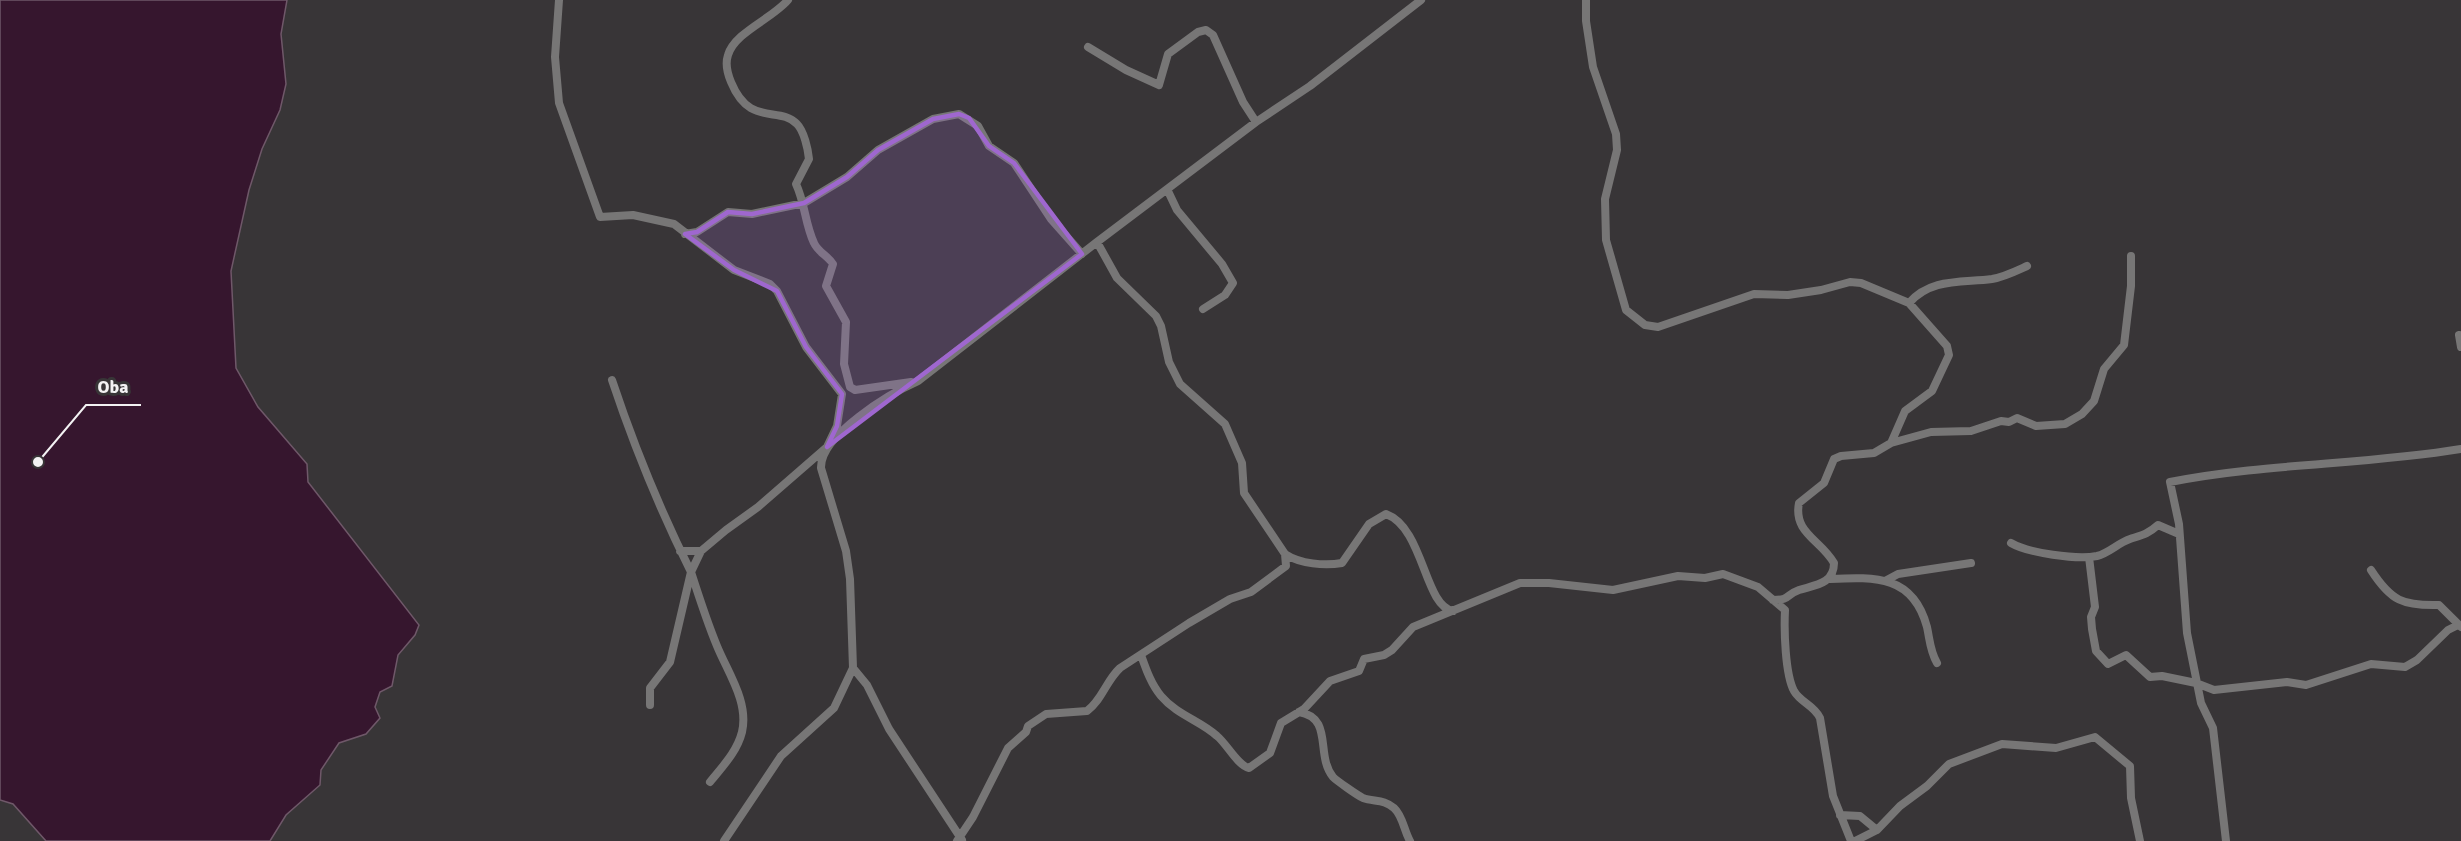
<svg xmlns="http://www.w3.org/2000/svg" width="2461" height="841" font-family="Signika,sans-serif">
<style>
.water{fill:#36162e;stroke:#6f5869;stroke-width:1.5}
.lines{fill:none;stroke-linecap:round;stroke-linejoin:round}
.street{stroke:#777676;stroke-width:8}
.marked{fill:#9f67cf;fill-opacity:0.2;stroke:#9f67cf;stroke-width:4.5;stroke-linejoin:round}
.leader{fill:none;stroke:#f3f2f3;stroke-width:2}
.callout-dot{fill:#f3f2f3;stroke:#383537;stroke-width:2}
.callout-label{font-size:18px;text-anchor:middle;font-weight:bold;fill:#f3f2f3;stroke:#383537;stroke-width:6;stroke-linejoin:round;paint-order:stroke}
</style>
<rect width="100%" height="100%" fill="#383537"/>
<!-- water -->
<path class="water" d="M0,0H287L281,34L286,84L280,110L262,149L249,190L231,271L236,368L258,407L307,464L308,482L419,625L415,635L398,655L392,686L380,692L375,707L380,718L366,734L339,743L321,770L320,785L286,815L270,841H46L13,804L0,800Z"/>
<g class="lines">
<!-- street -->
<path class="street" d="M559,0L555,57L559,103L600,217L633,215L674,224L734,270L770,284L777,291L806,347L842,394L837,426L827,447L758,507L726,530L701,551L691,572C699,597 707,622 717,646C728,673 749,702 742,732C737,752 722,767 710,782
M788,0C772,19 735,32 728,55C725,64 728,75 731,82C750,128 779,105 797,124C804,131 808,149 809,159L796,184C805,203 805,224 814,243C818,252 828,256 833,264L826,286L846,322L844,364L850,387L855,390L911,382
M1586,0V21L1593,67L1616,134L1617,150L1605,199L1606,240L1626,310L1645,325L1658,327L1754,294L1788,295L1821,290L1850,282L1861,283L1909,303L1947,346L1949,355L1932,391L1905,411L1891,443L1874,453L1841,456L1834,459L1824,483L1799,503C1793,533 1821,540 1834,563C1834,584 1815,585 1799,590C1785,595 1791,600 1773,600
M1088,47L1126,70L1159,85L1168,54L1198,32L1206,30L1213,35L1243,102L1256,122
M1167,189L1177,210L1222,264L1233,283L1225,295L1203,309
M685,234L697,232L728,212L752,214L804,203L847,177L878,150L933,119L959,114L978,126L989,146L1014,163L1051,219L1082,254
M1097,242L1117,278L1156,316L1161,326L1169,362L1180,384L1225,424L1242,463L1244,493L1285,554C1300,564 1325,566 1342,563L1369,524L1386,514C1424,528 1424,606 1453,611
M1909,303C1931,278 1961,283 1992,279C2004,277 2016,271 2027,266
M2459,335L2461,347
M612,380C634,446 660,510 691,572L670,662L650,688V705
M1891,443L1931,432L1971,431L2001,421L2009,422L2017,418L2036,426L2065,424L2082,414L2094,401L2104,369L2124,345L2131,286V256
M2011,543C2028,553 2077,560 2097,556C2109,553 2118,543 2130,539C2142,535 2148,534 2158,525L2179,534
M680,551H701
M2089,557L2095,607L2091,617L2092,629L2096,651L2108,664L2126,655L2150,677L2162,676L2196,683L2214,690L2287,682L2306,685L2371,664L2405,667L2417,660L2448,630L2458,625
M2371,570C2391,601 2403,606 2439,605L2461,627
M1829,579C1876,577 1913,575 1927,627C1930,641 1930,651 1937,663
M1885,581L1898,574L1971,563
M1141,655C1146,669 1151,684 1161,696C1177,715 1201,721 1217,736C1227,744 1238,766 1249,768L1270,753L1281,723L1304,709L1330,681L1359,671L1364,659L1384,655L1392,650L1413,627L1520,583H1549L1613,590L1678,576L1705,578L1723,574L1758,587L1785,610C1784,630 1785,674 1794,691C1801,703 1814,705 1820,718L1833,796L1851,841
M853,668L867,685L889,729L962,840
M1299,712C1334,718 1315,755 1333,777C1337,781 1357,795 1363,798C1374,802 1384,799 1394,808C1403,816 1404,831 1410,841
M1840,815L1860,816L1877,830
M724,841L781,756L834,708L853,668L850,579L846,551L821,468C820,435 891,393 918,381L1097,242L1256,122L1310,86L1421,0
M957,841L973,817L1008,748L1026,732L1028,726L1046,714L1087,711C1102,700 1106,681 1120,668L1189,623L1230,599L1251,592L1286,566L1285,554
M1855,841L1877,830L1900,806L1927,786L1949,764L2002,744L2056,748L2095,737L2130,766L2131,798L2140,841
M2226,841L2213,728L2201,703L2187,633L2179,524L2170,482C2266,463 2365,465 2461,449"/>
</g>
<!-- marked area -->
<path class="marked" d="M959,114L969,118L989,146L1014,163L1082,254L827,447L837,426L842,394L806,347L777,291L734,270L685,234L697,232L728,212L752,214L804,203L847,177L878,150L933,119Z"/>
<!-- callouts -->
<path class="leader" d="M38 462L86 405H141"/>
<circle class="callout-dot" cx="38" cy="462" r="6"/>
<g class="callout-label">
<text x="113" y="393">Oba</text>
</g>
</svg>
